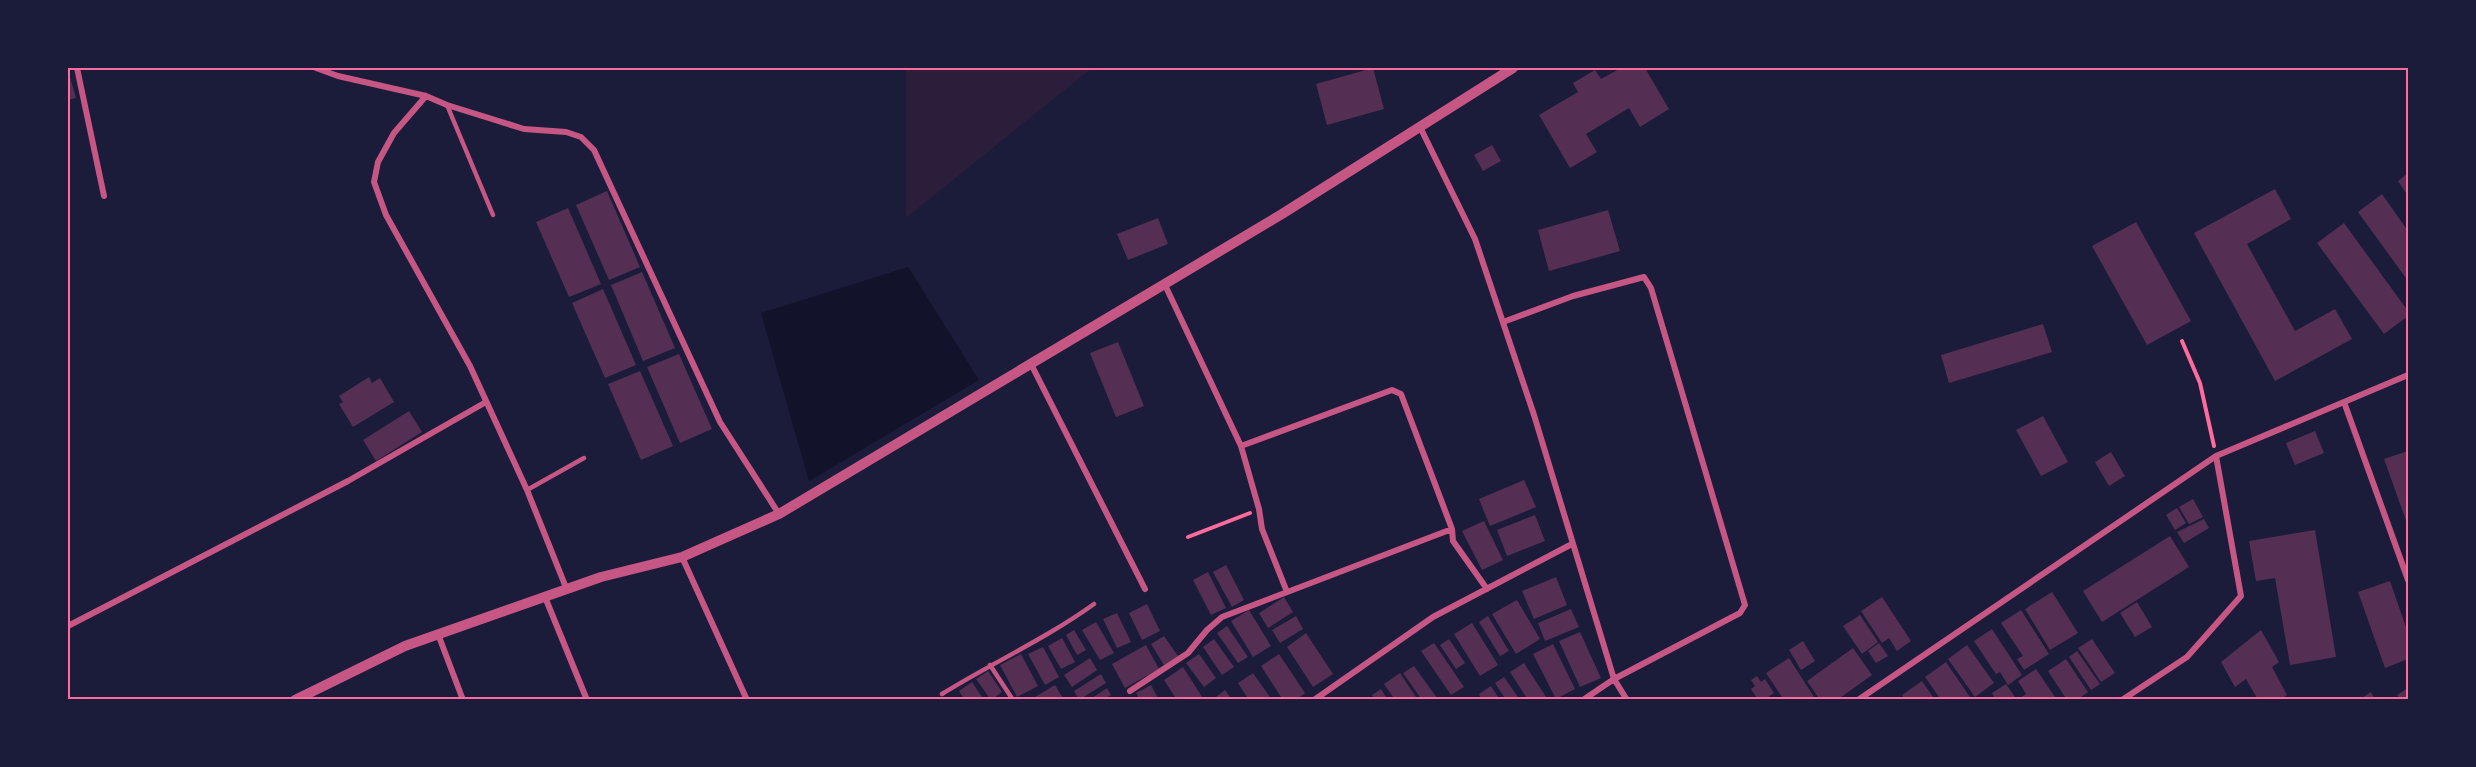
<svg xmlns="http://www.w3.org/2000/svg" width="2476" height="767" font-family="'Noto Sans',sans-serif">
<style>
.green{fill:#2a1e3b}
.water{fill:#12122b}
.building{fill:#542f53}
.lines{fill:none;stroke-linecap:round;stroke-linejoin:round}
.path{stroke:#ff6b9d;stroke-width:4}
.service{stroke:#c65784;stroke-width:4.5}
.minor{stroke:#c65784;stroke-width:6}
.tertiary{stroke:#c65784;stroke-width:10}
.neatline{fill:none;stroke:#ff6b9d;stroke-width:2}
</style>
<rect width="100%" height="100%" fill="#1b1b3a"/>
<!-- green -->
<path class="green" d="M906,68H1092L906,218Z"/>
<!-- water -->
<path class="water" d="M908,267L979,380L809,481L761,313Z"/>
<!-- building -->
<path class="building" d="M1373,68L1384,109L1327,125L1316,84Z
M1621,68H1645L1669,109L1640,127L1629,108L1586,134L1597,152L1570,168L1539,115L1578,92L1573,83L1595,70L1601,79Z
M68,70L76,98L68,100Z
M1492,145L1501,161L1483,171L1474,155Z
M2408,173V196L2398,181Z
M2275,189L2291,219L2247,244L2295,331L2335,309L2352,339L2275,381L2194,233Z
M607,191L640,267L609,280L576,205Z
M2382,194L2408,231V281L2358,212Z
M568,208L601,284L569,297L536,222Z
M1608,210L1620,251L1549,271L1538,230Z
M1158,218L1168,244L1128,260L1117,234Z
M2136,222L2191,321L2147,345L2092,246Z
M2344,223L2408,311V316L2384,334L2317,243Z
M642,272L675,348L643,361L611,285Z
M603,289L636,365L605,378L572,303Z
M2043,324L2052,352L1949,383L1941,355Z
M1118,342L1144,406L1116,417L1090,353Z
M679,354L712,429L680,443L647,367Z
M640,371L673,446L641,460L608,384Z
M369,377L372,383L380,378L394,402L353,427L339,404L343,402L339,396Z
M409,411L422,432L376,461L363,440Z
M2043,416L2068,462L2041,476L2016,430Z
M2315,431L2324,453L2295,465L2286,443Z
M2408,451V526L2384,459Z
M2111,452L2125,476L2109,486L2095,462Z
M1524,480L1536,507L1490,526L1479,499Z
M2193,499L2203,517L2189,524L2179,507Z
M2177,508L2186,523L2175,530L2166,515Z
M1535,515L1545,541L1507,556L1497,530Z
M2204,519L2209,528L2184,543L2177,532Z
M1484,521L1503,560L1482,570L1462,531Z
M2315,530L2336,657L2290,665L2275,578L2256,581L2249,541Z
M2170,536L2189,567L2102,622L2083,591Z
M1226,565L1244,600L1232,607L1213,572Z
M1208,572L1226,608L1211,615L1193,580Z
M1556,577L1567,605L1534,619L1522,591Z
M2390,581L2408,633V659L2385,668L2358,592Z
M2052,592L2078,633L2050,650L2025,609Z
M1284,597L1293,612L1268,628L1259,613Z
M1882,597L1911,641L1897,651L1889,638L1882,643L1861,611Z
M1517,600L1540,639L1516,654L1492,614Z
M2137,602L2152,627L2135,637L2120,613Z
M1147,604L1160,631L1142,640L1129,613Z
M1571,609L1579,627L1545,641L1538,623Z
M1249,610L1271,646L1253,657L1231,621Z
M2021,610L2049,654L2024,670L2017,659L2023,656L2001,623Z
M1117,613L1131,642L1117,648L1103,619Z
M1860,615L1878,642L1862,654L1843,626Z
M1296,616L1303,629L1280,643L1272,630Z
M1488,616L1509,651L1500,656L1479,622Z
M1096,622L1114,653L1100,660L1082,630Z
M1472,623L1498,665L1480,676L1454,634Z
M1227,626L1248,657L1238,663L1217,633Z
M1992,629L2022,675L2008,685L2000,672L1996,674L1974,641Z
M1074,630L1086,650L1077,655L1066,635Z
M2261,630L2279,662L2272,667L2287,695L2280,700H2258L2246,679L2235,687L2221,662Z
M1580,632L1601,678L1580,687L1559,641Z
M1306,633L1333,674L1313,687L1287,647Z
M1164,636L1178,656L1164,665L1151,644Z
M1062,638L1075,662L1061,669L1048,646Z
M1214,639L1234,667L1222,675L1203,647Z
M1449,639L1465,663L1456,669L1440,645Z
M2092,639L2115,673L2101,682L2078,648Z
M1803,641L1815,661L1801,670L1789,650Z
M1434,643L1464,687L1451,695L1421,651Z
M1879,643L1888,656L1876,663L1868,651Z
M1553,644L1575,689L1556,699L1533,654Z
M1146,645L1159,669L1125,688L1112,664Z
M1967,645L1994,683L1975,697L1948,659Z
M1043,647L1059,677L1045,685L1028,654Z
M1853,648L1872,675L1837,700H1820L1807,681Z
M2077,651L2100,684L2091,690L2069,657Z
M1021,654L1038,686L1017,697L1000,665Z
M1199,654L1216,678L1204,687L1186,663Z
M1279,654L1305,693L1296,700H1283L1261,666Z
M1090,658L1097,670L1072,687L1064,675Z
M1789,658L1816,700H1784L1766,673Z
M2066,659L2088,692L2077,700H2067L2048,671Z
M1946,662L1972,700H1941L1925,677Z
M1524,663L1548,700H1528L1510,672Z
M1414,666L1437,698L1435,700H1422L1403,673Z
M1183,667L1204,700H1177L1164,680Z
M2036,669L2057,700L2020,698L2026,694L2018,681Z
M988,671L1002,692L991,700L976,679Z
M1253,673L1272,700H1249L1238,683Z
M1400,673L1418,700H1395L1384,684Z
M1101,674L1106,683L1079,700L1074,691Z
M1757,676L1761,682L1765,679L1774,693L1764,700H1758L1751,689L1755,686L1751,680Z
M1504,677L1520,700H1506L1495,683Z
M1922,681L1935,700H1905L1902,695Z
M972,682L984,700H965L959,691Z
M2006,684L2017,700H1996L1992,693Z
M1055,685L1064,700H1030Z
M1151,685L1159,700H1140L1136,693Z
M1491,686L1500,700H1482L1479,694Z
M1107,688L1111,695L1103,700H1089Z
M2408,688V700H2400L2397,695Z
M1381,689L1388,700H1374L1372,695Z
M1225,690L1232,700H1212Z
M2371,692L2375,700H2359Z"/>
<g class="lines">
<!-- path -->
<path class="path" d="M2182,341L2200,383L2214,446
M1188,537L1250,513"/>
<!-- service -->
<path class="service" d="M447,105L493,215
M527,490L584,458
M990,665L1013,700
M942,694C992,663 1047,638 1094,604"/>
<!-- minor -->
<path class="minor" d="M77,68L104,196
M316,68L338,76L426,96L447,105L524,129L566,132L581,137L594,150L720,422L779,514
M426,96L394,133L378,162L374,182L386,215L470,366L527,490L567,590
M1420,127L1475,239L1534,415L1614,679L1627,700
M1165,285L1241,446L1259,509L1262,529L1287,592
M1503,322L1573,296L1644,277L1651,288L1745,605L1740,613L1614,679L1583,700
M1031,364L1145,589
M2344,402L2408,580
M1241,446L1392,390L1401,394L1452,529L1453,541L1487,589
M2216,456L2408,375
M682,557L747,700
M545,597L587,700
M68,626L348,481L486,402
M438,634L463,700
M1130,691L1188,653L1207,630L1222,617L1452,529
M1314,700L1433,617L1572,544
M1858,700L2216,456L2241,596L2187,657L2122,700"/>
<!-- tertiary -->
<path class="tertiary" d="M295,700L405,646L601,577L682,557L779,514L1282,214L1513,68"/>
</g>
<!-- border -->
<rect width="2476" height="767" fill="none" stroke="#1b1b3a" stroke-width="138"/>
<rect x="69" y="69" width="2338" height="629" class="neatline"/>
</svg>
